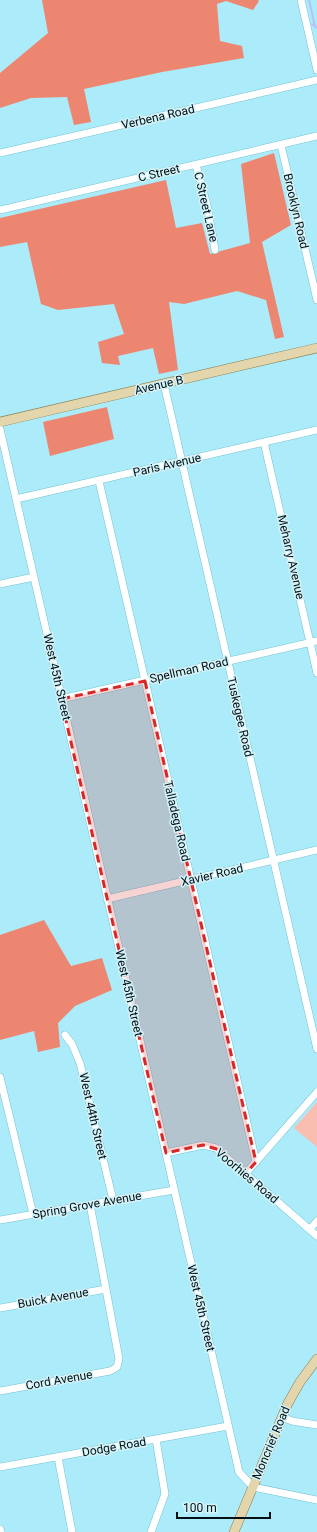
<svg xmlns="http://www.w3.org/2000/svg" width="317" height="1532" font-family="Roboto,sans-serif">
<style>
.green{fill:#fabeb1}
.forest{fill:#ed8670}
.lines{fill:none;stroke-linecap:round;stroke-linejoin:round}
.stream{stroke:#b4c2f9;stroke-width:2}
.minor-casing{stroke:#73c4d5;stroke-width:8}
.major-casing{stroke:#887f53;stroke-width:10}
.minor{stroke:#fff;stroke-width:7}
.major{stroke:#e3d6ac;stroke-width:9}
.marked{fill:#d62828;fill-opacity:0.2;stroke:#d62828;stroke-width:3;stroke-dasharray:8 5;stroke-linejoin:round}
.labels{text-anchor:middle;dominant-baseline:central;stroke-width:3;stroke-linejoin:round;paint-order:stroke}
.street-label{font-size:12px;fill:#001015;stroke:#d4f3f9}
</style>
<rect width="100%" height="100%" fill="#acebf9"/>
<!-- green -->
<path class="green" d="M317,1102V1147L294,1128Z"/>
<!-- forest -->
<path class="forest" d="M42,0H258L259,1L253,10L226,1L217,4L220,41L242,46L244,58L162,72L84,89L91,122L74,125L67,97L31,98L0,108V73L48,33Z
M274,153L291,225L262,242L284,337L275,339L266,300L237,291L184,304L169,302L178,370L159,374L153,348L118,356L120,365L102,363L98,342L124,334L114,304L58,310L41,304L27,242L0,247V218L166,180L176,228L202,223L210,254L250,243L241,164Z
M107,407L114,439L50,456L43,422Z
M44,920L71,966L102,958L112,990L75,1006L58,1023L60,1047L38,1052L34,1031L0,1040V935Z"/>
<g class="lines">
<!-- stream -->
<path class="stream" d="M309,0L315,26
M312,24L317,28"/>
<!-- minor casing -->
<g class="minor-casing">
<path id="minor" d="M301,0L317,70
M281,145L317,300
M0,153L317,80
M196,165L207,205L215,250
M0,210L317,136
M164,384L317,1049
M0,429L239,1472L253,1487L317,1500
M264,442L317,673
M99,481L256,1162
M16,499L317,430
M0,584L34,577
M61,699L317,641
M107,899L317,850
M65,1035L72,1044L80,1063L113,1200
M0,1077L33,1214
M166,1153L203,1145L216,1148L317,1236
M246,1173L317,1092
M0,1220L174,1190
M310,1229L317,1221
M0,1308L106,1289
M0,1391L110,1371L117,1367L119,1359L90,1204
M282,1417L292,1421L317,1425
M58,1457L72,1532
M0,1467L228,1426
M0,1529L1,1532
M151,1532L165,1494L156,1439"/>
</g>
<!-- major casing -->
<g class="major-casing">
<path id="major" d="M0,422L317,348
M234,1532L288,1403L300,1382L317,1359"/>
</g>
<!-- minor -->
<use href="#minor" class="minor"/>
<!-- major -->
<use href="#major" class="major"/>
</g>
<!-- marked area -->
<path class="marked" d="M145,681L256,1162L246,1173L220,1150L203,1145L166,1153L61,699Z"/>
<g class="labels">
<!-- street labels -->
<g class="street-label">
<text transform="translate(158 117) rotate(-13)">Verbena Road</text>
<text transform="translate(159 173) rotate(-13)">C Street</text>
<text transform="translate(206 207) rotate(77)">C Street Lane</text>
<text transform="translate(296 211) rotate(77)">Brooklyn Road</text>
<text transform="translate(159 385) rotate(-13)">Avenue B</text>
<text transform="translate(167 465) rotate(-13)">Paris Avenue</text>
<text transform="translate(291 557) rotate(77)">Meharry Avenue</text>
<text transform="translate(189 670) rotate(-13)">Spellman Road</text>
<text transform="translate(57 677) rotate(77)">West 45th Street</text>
<text transform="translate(240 717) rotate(77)">Tuskegee Road</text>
<text transform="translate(177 821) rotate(77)">Talladega Road</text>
<text transform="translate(212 875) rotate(-13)">Xavier Road</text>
<text transform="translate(129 993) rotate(77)">West 45th Street</text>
<text transform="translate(93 1116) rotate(77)">West 44th Street</text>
<text transform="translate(247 1176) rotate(40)">Voorhies Road</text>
<text transform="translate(87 1205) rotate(-10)">Spring Grove Avenue</text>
<text transform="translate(53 1298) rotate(-10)">Buick Avenue</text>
<text transform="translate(201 1308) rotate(77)">West 45th Street</text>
<text transform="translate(59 1380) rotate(-10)">Cord Avenue</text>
<text transform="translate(271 1443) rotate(-67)">Moncrief Road</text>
<text transform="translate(114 1447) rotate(-10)">Dodge Road</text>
</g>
</g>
<!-- scale -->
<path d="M177 1512v6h93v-6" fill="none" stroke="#001015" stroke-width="2"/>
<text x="183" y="1512" font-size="12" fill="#001015" stroke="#d4f3f9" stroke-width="3" paint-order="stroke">100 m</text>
</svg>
